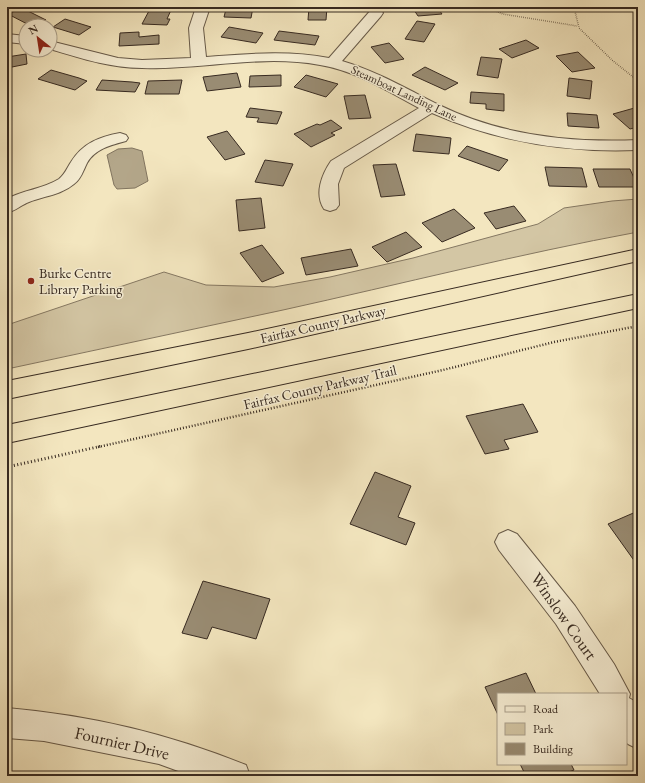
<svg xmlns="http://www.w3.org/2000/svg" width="645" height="783" font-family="'EB Garamond',serif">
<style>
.green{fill:#d3c6a4;stroke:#857862}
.water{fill:#b3a689;stroke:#81745f}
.building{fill:#998c73;stroke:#372a21}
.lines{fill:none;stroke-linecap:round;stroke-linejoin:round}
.minor-casing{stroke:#665948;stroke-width:2}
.highway-casing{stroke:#372a21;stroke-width:2}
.path-far2{stroke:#372a21;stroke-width:1.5;stroke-dasharray:0.5 1.5;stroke-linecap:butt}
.path-far1{stroke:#372a21;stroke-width:2.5;stroke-dasharray:1 2;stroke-linecap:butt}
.path{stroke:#372a21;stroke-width:3;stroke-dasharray:1 2.5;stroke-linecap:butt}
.minor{fill:#f7efd5;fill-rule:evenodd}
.highway{fill:#f3e6bf;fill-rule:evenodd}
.poi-dot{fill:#8f2418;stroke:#f7efd5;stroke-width:1.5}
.labels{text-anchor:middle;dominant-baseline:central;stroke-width:3;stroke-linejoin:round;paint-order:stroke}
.far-street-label{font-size:12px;fill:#372a21;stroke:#f7efd5}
.poi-label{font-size:14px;fill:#372a21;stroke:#f7efd5;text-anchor:start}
.street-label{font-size:14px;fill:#372a21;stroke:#f7efd5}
.near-street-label{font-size:17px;fill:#372a21;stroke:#f7efd5}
</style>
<rect width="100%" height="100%" fill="#f3e6bf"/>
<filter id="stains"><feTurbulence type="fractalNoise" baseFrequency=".005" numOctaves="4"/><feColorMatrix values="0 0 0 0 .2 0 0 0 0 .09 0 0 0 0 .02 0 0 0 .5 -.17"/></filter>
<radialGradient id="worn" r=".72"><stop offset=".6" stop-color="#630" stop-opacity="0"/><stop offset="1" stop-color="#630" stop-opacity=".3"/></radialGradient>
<!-- green -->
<path class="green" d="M638,199V232C519,254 401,284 283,310C191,330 99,349 7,369V325L164,272L206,285L274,287L330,277L413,258L538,224L564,208L612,201Z"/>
<!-- water -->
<path class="water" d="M132,148L142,151L148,181L135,188L117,189L114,185L107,155L118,149Z"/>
<!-- building -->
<path class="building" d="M236,7H253L251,18L224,17L226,9L235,10Z
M309,7H327L326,20H308Z
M412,7H437L442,14L418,16Z
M22,8L46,20L31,26L8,14Z
M150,9L171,10L167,19H170L167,25L142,24Z
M65,19L91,27L79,35L53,27Z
M417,21L435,24L424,42L405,39Z
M229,27L263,33L256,43L221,37Z
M279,31L319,36L315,45L274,40Z
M139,32V37L159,35V44L119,46L120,33Z
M526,40L539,48L512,58L499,49Z
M389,43L404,59L385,63L371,47Z
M578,52L595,68L572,72L556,56Z
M26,54L27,64L7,68V57Z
M481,57L502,59L498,78L477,75Z
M425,67L458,83L445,90L412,75Z
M51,70L79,78L87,81L75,90L38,79Z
M237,73L241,87L207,91L203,77Z
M281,75V86L249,87L250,76Z
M306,75L338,84L326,97L294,87Z
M569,78L592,81L590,99L567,96Z
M102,80L132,82L140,83L135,92L96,90Z
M182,80L179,94H145L148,81Z
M471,92L504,94V111L486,109V104L470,103Z
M365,95L371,118L349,119L344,96Z
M638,107V127L630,129L613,114Z
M250,108L282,112L277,124L257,122L259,118L246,117Z
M567,113L597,115L599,128L568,126Z
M331,120L342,128L331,133L335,135L311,147L294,134L317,124L320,125Z
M227,131L245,154L225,160L207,137Z
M416,134L451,138L449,154L413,151Z
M467,146L508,160L499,171L458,156Z
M265,160L293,164L283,186L255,182Z
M396,164L405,195L381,197L373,165Z
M545,167L582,168L587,187L549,186Z
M593,169H630L638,187H599Z
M261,198L265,228L239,231L236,200Z
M514,206L526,221L496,229L484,213Z
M454,209L475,228L442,242L422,223Z
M406,232L422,247L387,262L372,247Z
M262,245L284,273L262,282L240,253Z
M351,249L358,266L306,275L301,258Z
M523,404L538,432L504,440L509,449L485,454L466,416Z
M375,472L411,486L398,517L415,523L406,545L350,524Z
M638,511V566L608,524Z
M203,581L270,599L256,639L212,627L207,639L182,633Z
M526,673L536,694H498V715L485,687Z
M520,764H571L574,770L558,776H526Z"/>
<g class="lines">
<!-- minor casing -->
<g class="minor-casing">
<path id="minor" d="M196,7H210L203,28L206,57C247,54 288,50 329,58L371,10H381L383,13L381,16L342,61C376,71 407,89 439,105C500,135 570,143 638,140V150C566,153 498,142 432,113L344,168L338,184L339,205L336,209L330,211L324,209C314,194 322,174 331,161L419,108C387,91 356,71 320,65C261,54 201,70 142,68C110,68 80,58 50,49V41L118,58L142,60L191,58L189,28Z
M7,34L26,36V44L7,42Z
M120,133L126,135L128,138L126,141C111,145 95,149 87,163C83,171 81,179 74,184C61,195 44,196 29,202C21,205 15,211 7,213V199C23,190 43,189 59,179C65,174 67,168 71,162C83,143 99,137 120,133Z
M508,530L517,534L575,606L614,664L630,694L629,698L636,702L638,705V749L628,744L626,742V694H600L556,624L499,550L495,542L499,534Z
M7,708C89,715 170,734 246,765L250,776H192L159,764L44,741L7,738Z"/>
</g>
<!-- highway casing -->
<g class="highway-casing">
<path id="highway" d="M638,249V261L248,349L7,399V381L248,333Z
M638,294V308L7,443V425Z"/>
</g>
<!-- path-far2 -->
<path class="path-far2" d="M485,7L503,14L577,26
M574,7L579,28L612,60L638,81"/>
<!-- path-far1 -->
<path class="path-far1" d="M98,447L443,370L554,342L638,326"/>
<!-- path -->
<path class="path" d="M7,467L102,446"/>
<!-- minor -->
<use href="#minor" class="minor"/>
<!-- highway -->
<use href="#highway" class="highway"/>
</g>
<!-- markers -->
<circle class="poi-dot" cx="31" cy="281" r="4"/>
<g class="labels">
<!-- far-street labels -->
<g class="far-street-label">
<text transform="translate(404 93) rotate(25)">Steamboat Landing Lane</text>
</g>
<!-- poi labels -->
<g class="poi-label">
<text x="39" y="273">Burke Centre<tspan x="39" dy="16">Library Parking</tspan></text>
</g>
<!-- street labels -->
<g class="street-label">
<text transform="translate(323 324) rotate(-13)">Fairfax County Parkway</text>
<text transform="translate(320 387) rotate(-13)">Fairfax County Parkway Trail</text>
</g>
<!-- near-street labels -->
<g class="near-street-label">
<text transform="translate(564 616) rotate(55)">Winslow Court</text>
<text transform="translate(122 743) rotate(13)">Fournier Drive</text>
</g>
</g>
<!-- margin -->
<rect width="645" height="783" fill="none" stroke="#f3e6bf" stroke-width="24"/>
<rect x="8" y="8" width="629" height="767" fill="none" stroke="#372a21" stroke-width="2"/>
<rect x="12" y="12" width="621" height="759" fill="none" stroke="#372a21"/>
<!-- legend -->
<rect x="497" y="693" width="130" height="72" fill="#f7efd5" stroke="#aaa08d"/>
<rect x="505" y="706" width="20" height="6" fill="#f7efd5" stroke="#aaa08d"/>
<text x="533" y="713" font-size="12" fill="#372a21">Road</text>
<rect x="505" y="723" width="20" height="12" fill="#d3c6a4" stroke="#aaa08d"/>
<text x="533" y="733" font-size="12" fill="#372a21">Park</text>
<rect x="505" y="743" width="20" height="12" fill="#998c73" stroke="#aaa08d"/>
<text x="533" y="753" font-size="12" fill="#372a21">Building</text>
<!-- north arrow -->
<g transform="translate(38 38) rotate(330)"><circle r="19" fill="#f7efd5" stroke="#aaa08d"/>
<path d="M0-3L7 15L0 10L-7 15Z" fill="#8f2418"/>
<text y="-6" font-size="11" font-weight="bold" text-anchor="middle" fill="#372a21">N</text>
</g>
<rect width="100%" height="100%" filter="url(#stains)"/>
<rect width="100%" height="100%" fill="url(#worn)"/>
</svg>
